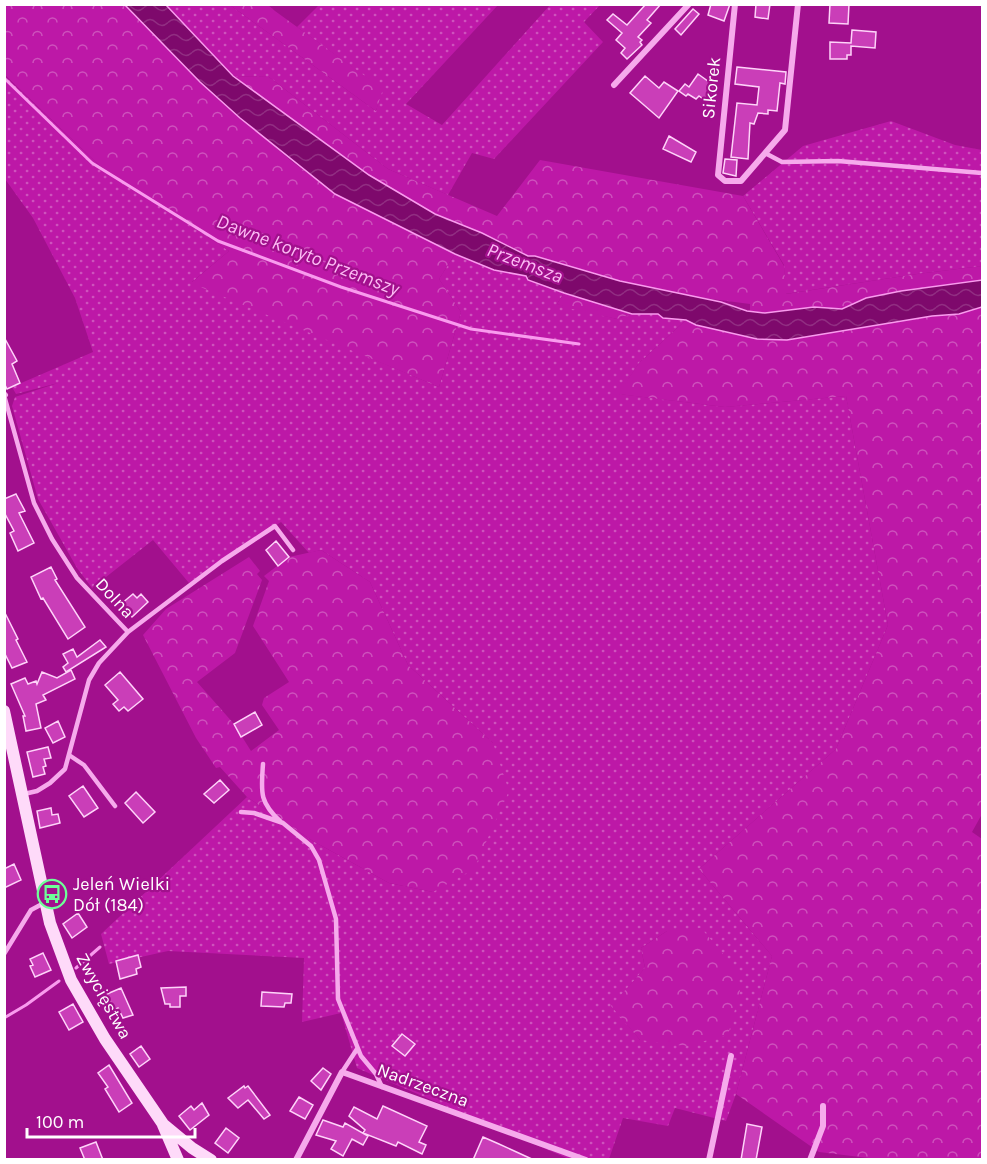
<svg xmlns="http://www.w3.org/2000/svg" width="987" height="1164" font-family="Karla,sans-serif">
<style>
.grass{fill:url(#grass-dots);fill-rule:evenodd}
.forest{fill:url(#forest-crowns)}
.water{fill:url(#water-waves);stroke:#f99bee;stroke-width:1.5}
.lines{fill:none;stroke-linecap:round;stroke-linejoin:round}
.stream{stroke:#f99bee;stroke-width:3}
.building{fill:#ca3eb8;stroke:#fed3f9;stroke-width:1.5}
.lane{stroke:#f6aaec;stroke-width:4.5}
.street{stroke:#f6aaec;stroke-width:6}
.secondary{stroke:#fedaf9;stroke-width:12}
.labels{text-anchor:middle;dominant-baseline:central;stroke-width:4.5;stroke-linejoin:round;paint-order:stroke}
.street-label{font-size:18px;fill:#fff;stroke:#a2108d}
.poi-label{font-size:18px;fill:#fff;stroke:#a2108d;text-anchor:start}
.water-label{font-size:20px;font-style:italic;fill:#fcbbf4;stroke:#a2108d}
</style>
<defs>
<pattern id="grass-dots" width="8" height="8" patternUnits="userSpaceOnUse" patternTransform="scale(1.5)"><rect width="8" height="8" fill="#bd18a7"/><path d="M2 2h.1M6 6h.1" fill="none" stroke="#ce52bd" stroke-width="1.8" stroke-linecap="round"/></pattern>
<pattern id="forest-crowns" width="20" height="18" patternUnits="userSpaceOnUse" patternTransform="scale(1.5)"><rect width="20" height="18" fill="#bd18a7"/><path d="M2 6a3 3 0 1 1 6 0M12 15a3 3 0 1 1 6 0" fill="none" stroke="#ce52bd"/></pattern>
<pattern id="water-waves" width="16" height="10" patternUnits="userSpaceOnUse" patternTransform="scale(1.5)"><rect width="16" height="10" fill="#7e096c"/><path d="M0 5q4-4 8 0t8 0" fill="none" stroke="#912e82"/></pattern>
</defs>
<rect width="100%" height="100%" fill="#a2108d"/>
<!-- grass -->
<path class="grass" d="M166,5H230L376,111L382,89L297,27L319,5H498L406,104L442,125L550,5H600L584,22L603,42L494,159L472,153L448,195L388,169L269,77L233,76Z
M4,75L100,166L229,251L192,282L439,387L461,312L439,279L455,254L494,270L526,276L528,280L564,293L557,304L617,319L632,314H658L663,318L686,320L639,363L619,394L725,407L846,396L888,625L836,749L699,869L772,956L736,1094L726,1121L675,1108L668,1126L623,1118L609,1159H569L357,1068L341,1013L302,1022L304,958L168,951L109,964L101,934L247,797L313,841L389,883L433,892L493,743L408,665L370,582L321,550L309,553L281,522L189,583L153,540L92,588L77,568L38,499L12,406L15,397L58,383L16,394L12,387L93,352L75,298L33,218L5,179ZM667,931L640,1040L612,1006L645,968L641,948Z
M891,121L955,145L982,150V266L917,274L785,294L784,265L743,196L803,146Z"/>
<!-- forest -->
<path class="forest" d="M4,5H125L200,82L290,160L335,194L455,254L439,279L461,312L439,387L191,283L229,251L100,166L5,75Z
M230,5H268L275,11L383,89L376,111Z
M233,76L269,77L388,169L497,216L540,160L743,196L784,266L786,294L917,274L982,266V280L901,291L866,298L842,309L814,307L765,313L750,311V304C722,300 694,297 667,292C622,283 579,269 535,256H528L482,233L435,214L369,175Z
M564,293L632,314L617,319L572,309L557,304Z
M982,307V814L972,832L982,839V1159L885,1160L819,1152L736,1094L772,956L699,869L836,749L888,625L846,396L725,407L618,394L639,363L686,320L696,325L757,339L787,340L932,316L959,314Z
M321,550L370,582L408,665L493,743L509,791L474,869L433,892L389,883L313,841L247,797L220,767L216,768L196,738L143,635L166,609L249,557L260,571L257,574L262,580L235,653L197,682L234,724L251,751L279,730L262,705L264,698L289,682L253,626L269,581L264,576L289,557Z
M701,928L736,969L740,991L728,1035L685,1046L640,1040L611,1006L645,968L641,948L667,931Z"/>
<!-- water -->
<path class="water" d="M125,5H166L233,76L369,175L435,214L482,233L528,256H535L620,281L721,302L747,311L765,313L814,307L842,309L866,298L901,291L982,280V307L959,314L932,316L787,340L757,339L696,325L686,320L663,318L658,314H632L564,293L528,280L526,276L494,270L455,254L335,194L240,118L200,82Z"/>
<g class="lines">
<!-- stream -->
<path class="stream" d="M4,78L92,163L218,241L341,287L471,329L579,344
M76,968L100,947
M4,1018L26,1005L59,981"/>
</g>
<!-- building -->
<path class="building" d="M646,4H661L647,20L651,23L638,37L642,40L640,42L642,45L627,59L621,53L625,48L616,40L622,33L607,20L613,14L627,25Z
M711,4H730L724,21L708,15Z
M756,4H770L768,19L755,17Z
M830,4H849L848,24L829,23Z
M693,9L699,14L681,35L675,29Z
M852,30L876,32L875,48L851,46V55H847V59H830V42L851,43Z
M737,67L786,72L785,84L780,83L777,111L768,110V114L758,113L754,124L750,123L748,159L731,157L737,103L757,105L759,87L735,84Z
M698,74L716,87L706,101L699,96L696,99L688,94L686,96L679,91L685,84L689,87Z
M645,76L659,88L664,82L678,91L659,118L630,93Z
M669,136L696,152L691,162L663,149Z
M725,159L737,160L736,176L723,173Z
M4,337L17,361L12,364L20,383L7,389L4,383Z
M16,494L25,511L19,513L34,543L18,551L10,533L14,531L4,512V499Z
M276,541L289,557L278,566L266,550Z
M51,567L57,579L55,580L85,627L68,639L43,598L41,599L31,577Z
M133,594L137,598L141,594L148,602L132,617L121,604Z
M4,611L18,639L16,640L27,662L12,668L4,652Z
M100,640L106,647L66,672L63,667L68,663L63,654L73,649L77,657Z
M71,670L75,679L43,695L46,700L36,704L41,728L26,731L23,716H25L11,684L25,678L28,684L36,681L37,684L42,672L57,678Z
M120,672L143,699L128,711L124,707L119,711L113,704L118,700L105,685Z
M255,712L262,725L241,737L234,724Z
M58,721L65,737L53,743L45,728Z
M48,747L51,758L44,759L46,766L43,767L45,774L33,777L27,752Z
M220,780L229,790L214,803L204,794Z
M83,786L98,808L84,817L69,796Z
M136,792L155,812L143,823L125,803Z
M51,808L52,815L58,814L60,823L40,828L37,811Z
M14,864L21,880L4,888V869Z
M78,913L87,927L72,938L63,924Z
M43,953L51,970L35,977L30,966L33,965L30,959Z
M138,955L141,967L136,969L137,974L120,979L116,961Z
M186,987V996H180V1007H170V1004H165L161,988Z
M121,988L133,1015L123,1018L118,1008L114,1010L107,994Z
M262,992L292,994L291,1003H285L284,1007L261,1006Z
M73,1004L83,1022L69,1030L59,1012Z
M402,1034L415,1044L405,1056L392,1046Z
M141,1046L150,1059L139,1067L130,1054Z
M109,1065L132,1103L119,1112L105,1089L108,1087L98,1073Z
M323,1068L331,1074L321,1090L311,1081Z
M244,1086L245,1088L248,1086L270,1115L264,1119L248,1100L238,1108L228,1098Z
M299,1097L313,1105L305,1119L290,1111Z
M202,1103L209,1115L190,1130L179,1116L191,1106L194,1110Z
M383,1106L427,1126L419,1142L426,1145L422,1154L398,1142L396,1146L363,1133L365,1130L349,1116L354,1107L377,1119Z
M323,1120L343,1127L345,1123L368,1136L363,1145L352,1139L343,1156L331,1149L336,1141L316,1135Z
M747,1124L762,1127L756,1160H741Z
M226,1128L239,1138L228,1153L215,1143Z
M483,1137L499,1144L534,1160H473Z
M96,1142L103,1160H85L80,1148Z"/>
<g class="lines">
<!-- lane -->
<path class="lane" d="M765,153L782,162L838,161L982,173
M4,395L34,503L52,539L77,578L128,632L99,663L89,680L65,769L50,783L37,791L24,794
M128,632L222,561L275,526L293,550
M69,755L84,765L115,806
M263,764C261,792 259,802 281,822
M241,812L254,813L283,823L311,846L319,860L336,919L338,999L361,1056L376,1074L382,1087
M4,954L31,910L44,903
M342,1072L357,1049"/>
<!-- street -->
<path class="street" d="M735,4L718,175L725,181H741L785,130L798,4
M614,85L689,4
M4,396L5,395
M296,1160L342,1072L586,1160
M709,1160L731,1056
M810,1160L823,1126V1106"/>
<!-- secondary -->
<path class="secondary" d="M4,711L50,923L71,980L105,1039L163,1124L192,1148L211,1160
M163,1125L178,1160"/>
</g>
<!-- icons -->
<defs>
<g id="bus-ring" transform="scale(1.5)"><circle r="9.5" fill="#a2108d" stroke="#6eff98" stroke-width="1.5"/><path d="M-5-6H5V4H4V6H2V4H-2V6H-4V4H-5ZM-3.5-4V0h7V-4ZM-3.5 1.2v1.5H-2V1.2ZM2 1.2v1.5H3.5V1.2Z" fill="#6eff98"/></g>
</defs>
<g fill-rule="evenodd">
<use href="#bus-ring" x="52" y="894"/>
</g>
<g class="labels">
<!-- street labels -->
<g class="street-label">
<text transform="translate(711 88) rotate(-84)">Sikorek</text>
<text transform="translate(115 598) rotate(47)">Dolna</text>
<text transform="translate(104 996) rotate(61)">Zwycięstwa</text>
<text transform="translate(423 1085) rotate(20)">Nadrzeczna</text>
</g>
<!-- poi labels -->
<g class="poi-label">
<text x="73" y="884">Jeleń Wielki<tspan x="73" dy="21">Dół (184)</tspan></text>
</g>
<!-- water labels -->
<g class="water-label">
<text transform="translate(308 255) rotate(21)">Dawne koryto Przemszy</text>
<text transform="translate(525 263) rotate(21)">Przemsza</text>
</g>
</g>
<!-- border -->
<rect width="987" height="1164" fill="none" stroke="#ffffff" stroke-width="12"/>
<!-- scale -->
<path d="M27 1128v9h168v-9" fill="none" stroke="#ffffff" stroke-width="3"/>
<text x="36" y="1128" font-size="18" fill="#ffffff" stroke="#a2108d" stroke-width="4.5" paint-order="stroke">100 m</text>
</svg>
